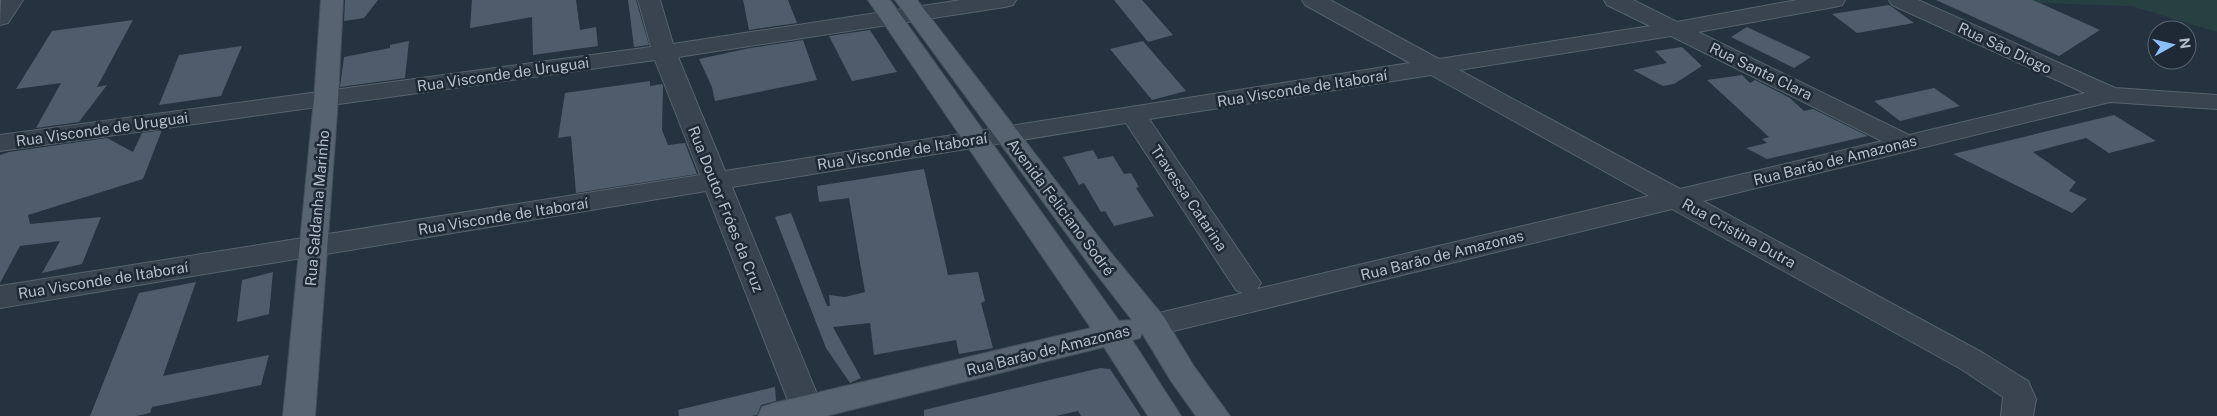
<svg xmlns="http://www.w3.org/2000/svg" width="2217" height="416" font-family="'Public Sans',sans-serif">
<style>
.green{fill:#274041}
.building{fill:#4e5c6b}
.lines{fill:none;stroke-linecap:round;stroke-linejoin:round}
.minor-casing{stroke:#57626d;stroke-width:2}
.major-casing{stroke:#45505c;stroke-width:2}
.minor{fill:#394450;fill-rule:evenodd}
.major{fill:#576370;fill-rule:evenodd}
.labels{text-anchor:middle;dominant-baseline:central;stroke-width:5;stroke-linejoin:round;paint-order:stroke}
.street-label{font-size:15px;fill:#b5bfca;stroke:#1e2935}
</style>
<rect width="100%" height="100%" fill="#253340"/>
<!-- green -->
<path class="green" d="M2033,0H2217V32L2131,6L2039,3Z"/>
<!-- building -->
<path class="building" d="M345,0H378L364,18L344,21Z
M472,0H576L580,30L596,27L598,46L533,55L532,17L470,28Z
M628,0H636L649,45L634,47Z
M743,0H788L797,23L749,30Z
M1114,0H1142L1173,35L1148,42Z
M1936,0H2033L2100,30L2059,56Z
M1889,5L1914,23L1857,33L1832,14Z
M133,20L97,87L107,85L79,122L36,128L61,83L16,89L52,31Z
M1747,27L1811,57L1794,68L1731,37Z
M870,30L897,72L852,81L829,36Z
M803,40L817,80L715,101L712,87L699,59L750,48Z
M409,41L405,78L340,87L344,57L390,48V45Z
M1143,41L1186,91L1152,100L1110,49Z
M242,46L221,96L159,105L179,55Z
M1682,47L1702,66L1674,84L1663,86L1633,70L1667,63L1655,51Z
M1742,75L1750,83L1755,80L1790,98L1804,111L1813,109L1868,136L1767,159L1746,148L1767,143L1762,139L1769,137L1707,80Z
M650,81V86L662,84L663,86L662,130L668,145L685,143L697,174L576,193L571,136L558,138L565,93Z
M1934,88L1960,106L1900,121L1874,101Z
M2114,115L2156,141L2109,153L2086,138L2033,152L2076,182L2069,191L2087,199L2072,213L1953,154Z
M162,130L143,179L28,215L30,224L101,217L82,264L42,273L60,241L20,246L0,283V155L9,152L107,138L133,152L142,133Z
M1093,150L1098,159L1113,156L1124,174L1131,173L1139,187L1136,188L1154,216L1114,226L1105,211L1101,212L1084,183L1079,185L1063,157Z
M924,169L948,275L978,272L985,301L981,303L993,348L959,354L956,340L874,355L870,323L833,327L861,378L850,383L826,348L775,217L791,213L827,306H830L829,295L845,297L865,292L849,198L819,202L817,186Z
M273,272L269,314L237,322L242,280Z
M196,282L163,376L269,355L261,385L152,407L150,413L136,416H90L139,293Z
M1100,368L1110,369L1141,416H1081L1078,411L1056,416H924V410Z
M775,387L776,401L761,405L757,415L752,416H679L678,410Z"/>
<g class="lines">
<!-- minor casing -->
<g class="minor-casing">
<path id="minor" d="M1,0H23L8,23L0,25Z
M638,0H660L673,44L961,0H1016L1013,5L1005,7L678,57L725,171L1410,63L1305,5L1302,0H1330L1439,59L1650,26L1607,5L1604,0H1633L1677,22L1797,0H1845L1842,5L1834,7L1698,32L1909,135L2085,93L1892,5L1889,0H1918L2115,88L2217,95V109L2110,102L1703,201L1983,353L2028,381L2036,399L2033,416H2001L2003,397L1961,369L1672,209L1153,336L1142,333L1138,325L1142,317L1243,293L1236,290L1126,123L732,187L826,416H794L706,191L0,308V286L700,175L655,60L0,151V135L651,47ZM1671,36L1882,141L1680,189L1459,70ZM1431,75L1649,196L1257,289L1261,283L1256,276L1149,119Z"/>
</g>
<!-- major casing -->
<g class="major-casing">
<path id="major" d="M321,0H343L338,99L315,416H283L314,99Z
M868,0H890L1119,321L1132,320L1091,267L895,0H917L1111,253L1164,317L1193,365L1230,416H1196L1171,381L1142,333L1140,338L1132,340L1181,416H1148L1104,347L826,416H758L762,407L774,403L1091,328Z"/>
</g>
<!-- minor -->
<use href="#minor" class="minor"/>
<!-- major -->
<use href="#major" class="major"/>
</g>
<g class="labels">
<!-- street labels -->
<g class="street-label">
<text transform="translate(2005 48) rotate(25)">Rua São Diogo</text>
<text transform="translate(1761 71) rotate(26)">Rua Santa Clara</text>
<text transform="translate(503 74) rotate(-8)">Rua Visconde de Uruguai</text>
<text transform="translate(1302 88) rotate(-9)">Rua Visconde de Itaboraí</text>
<text transform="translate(102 129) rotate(-8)">Rua Visconde de Uruguai</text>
<text transform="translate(902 151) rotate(-9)">Rua Visconde de Itaboraí</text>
<text transform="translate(1835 160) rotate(-14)">Rua Barão de Amazonas</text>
<text transform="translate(1189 198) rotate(56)">Travessa Catarina</text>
<text transform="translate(1061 207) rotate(53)">Avenida Feliciano Sodré</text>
<text transform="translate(317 208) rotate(-85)">Rua Saldanha Marinho</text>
<text transform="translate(726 209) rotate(68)">Rua Doutor Fróes da Cruz</text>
<text transform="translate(503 216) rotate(-9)">Rua Visconde de Itaboraí</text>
<text transform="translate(1739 233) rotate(29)">Rua Cristina Dutra</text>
<text transform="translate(1442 255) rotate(-14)">Rua Barão de Amazonas</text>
<text transform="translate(103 280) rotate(-9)">Rua Visconde de Itaboraí</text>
<text transform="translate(1048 350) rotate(-14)">Rua Barão de Amazonas</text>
</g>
</g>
<!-- north arrow -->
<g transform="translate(2172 45) rotate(82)"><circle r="24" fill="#1e2935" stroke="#5a6571"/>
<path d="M0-4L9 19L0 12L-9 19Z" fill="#8bbff9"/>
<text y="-8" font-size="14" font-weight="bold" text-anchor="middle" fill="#b5bfca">N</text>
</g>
</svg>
